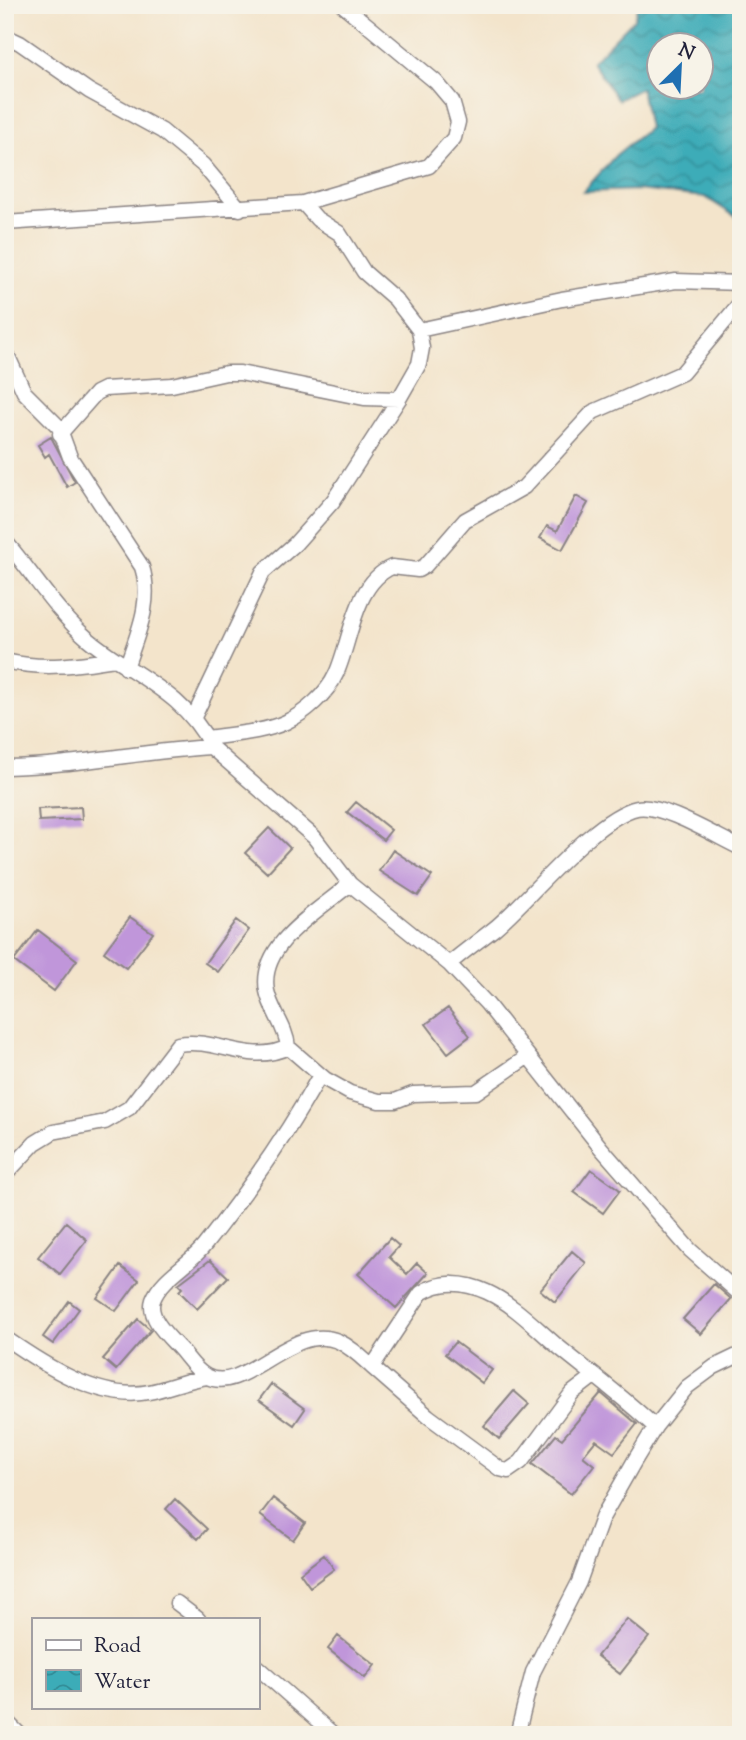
<svg xmlns="http://www.w3.org/2000/svg" width="746" height="1740" font-family="'Sorts Mill Goudy',serif">
<style>
.water{fill:url(#water-waves);stroke:#2f677a;stroke-width:2;fill-rule:evenodd}
.building{fill:#c096da}
.lines{fill:none;stroke-linecap:round;stroke-linejoin:round}
.street-casing{stroke:#8a8383;stroke-width:17}
.street{stroke:#fff;stroke-width:14}
</style>
<defs>
<pattern id="water-waves" width="16" height="10" patternUnits="userSpaceOnUse" patternTransform="scale(1.75)"><rect width="16" height="10" fill="#3cacb8"/><path d="M0 5q4-4 8 0t8 0" fill="none" stroke="#328c97"/></pattern>
</defs>
<rect width="100%" height="100%" fill="#f7f3e8"/>
<filter id="ink" filterUnits="userSpaceOnUse"><feTurbulence type="fractalNoise" baseFrequency=".0143" numOctaves="2"/><feDisplacementMap in="SourceGraphic" scale="14" xChannelSelector="R" yChannelSelector="G"/><feConvolveMatrix kernelMatrix="1 2 1 2 8 2 1 2 1" color-interpolation-filters="sRGB"/></filter>
<filter id="wash" filterUnits="userSpaceOnUse"><feTurbulence type="fractalNoise" baseFrequency=".00686" numOctaves="4" result="noise"/><feDisplacementMap in="SourceGraphic" scale="28" xChannelSelector="R" yChannelSelector="G"/><feGaussianBlur stdDeviation="1.57" result="paint"/><feColorMatrix in="noise" values="0 0 0 0 0 0 0 0 0 0 0 0 0 0 0 0 0 1.4 0 .05"/><feComposite in="paint" operator="in"/></filter>
<g filter="url(#wash)">
<rect width="100%" height="100%" fill="#f3e4cb"/>
<!-- water -->
<path class="water" d="M638,5H741V220L705,197L638,190L583,192L616,155L649,128L641,88L618,100L592,62L634,19ZM658,46H700V88H658Z"/>
<g id="blocks">
<!-- building -->
<path class="building" d="M51,437L75,482L67,487L49,454L45,457L38,445Z
M576,496L588,503L562,550L540,538L547,526L557,531Z
M356,802L391,830L383,840L347,812Z
M81,807L82,819L39,821L38,809Z
M269,828L290,848L267,873L245,853Z
M393,850L432,876L418,896L379,871Z
M130,917L153,933L126,968L104,952Z
M236,920L249,930L218,972L205,963Z
M38,930L77,960L54,991L14,961Z
M448,1008L470,1036L448,1053L426,1024Z
M591,1169L620,1190L603,1213L574,1192Z
M66,1222L87,1240L60,1274L38,1257Z
M390,1238L399,1246L389,1257L407,1274L417,1263L428,1273L396,1308L358,1274Z
M572,1251L586,1263L555,1302L540,1290Z
M210,1260L228,1277L197,1309L179,1291L182,1288L178,1284Z
M120,1266L139,1280L116,1311L97,1298Z
M714,1284L731,1299L701,1334L683,1319Z
M69,1301L79,1309L53,1344L43,1337Z
M138,1319L151,1330L116,1370L103,1359Z
M455,1342L492,1370L482,1383L445,1354Z
M271,1384L305,1409L294,1425L259,1400Z
M514,1391L529,1404L499,1439L484,1426Z
M601,1393L637,1424L614,1453L596,1440L583,1456L594,1465L571,1494L532,1464L556,1435L562,1439Z
M273,1498L305,1523L293,1540L260,1515Z
M175,1499L207,1529L198,1539L166,1509Z
M324,1555L334,1569L310,1587L300,1573Z
M627,1619L649,1637L620,1674L597,1656Z
M338,1636L375,1665L365,1678L328,1649Z"/>
</g>
</g>
<g filter="url(#ink)">
<use href="#blocks" fill-opacity="0" stroke="#8a8383" stroke-width="2"/>
<g class="lines">
<!-- street casing -->
<g class="street-casing">
<path id="street" d="M5,36L20,43L89,91L162,131L203,165L240,209
M303,203L429,166L454,138L458,122L452,101L436,82L343,5
M5,223L303,203L317,219L339,233L364,272L395,299L419,330L562,299L676,281L741,283
M5,350L24,392L59,427L70,457L142,567C153,603 137,634 126,668
M60,434L96,393L104,389L172,385L226,373H240L364,398L399,399
M5,541C32,572 56,612 88,639C133,676 183,691 211,746
M5,661C43,670 77,665 115,659
M194,717L263,572L295,544L333,501L399,399L419,364L422,348L419,330
M207,738C233,734 262,733 286,722C305,713 327,694 336,674C351,642 354,583 392,567L418,570L425,566L465,520L524,487L593,412L682,373L741,302
M5,767C75,766 142,751 211,747L314,837L350,884L449,964L487,1004L601,1148L690,1250L741,1295
M449,964C464,951 480,940 495,928C530,899 594,818 637,808C662,803 717,837 741,848
M288,1047L325,1079L350,1093L379,1101H395L413,1094L476,1092L527,1057
M320,1075C287,1135 246,1193 204,1246C190,1264 161,1278 153,1300C147,1318 169,1337 180,1349C188,1358 195,1370 206,1376C243,1397 291,1321 338,1341C351,1347 361,1357 372,1367L421,1293C441,1280 465,1282 487,1292C513,1304 534,1326 555,1344C589,1372 624,1397 655,1427
M5,1175L35,1143L53,1132L105,1122L129,1108L178,1044C217,1037 249,1066 288,1047C286,1026 271,1011 267,991C258,944 319,911 350,884
M5,1338C44,1365 100,1402 149,1392C169,1388 186,1380 207,1377
M372,1367L428,1416L500,1469L508,1471L521,1462L572,1393L594,1376
M177,1603L198,1619
M257,1667L334,1735
M5,1720L20,1735
M517,1735L533,1672L579,1582L602,1518L635,1460L655,1427L687,1387L714,1367L741,1354"/>
</g>
<!-- street -->
<use href="#street" class="street"/>
</g>
</g>
<!-- margin -->
<rect width="746" height="1740" fill="none" stroke="#f7f3e8" stroke-width="28"/>
<!-- legend -->
<rect x="32" y="1618" width="228" height="91" fill="#f7f3e8" stroke="#a29fa3" stroke-width="2"/>
<rect x="46" y="1640" width="35" height="10" fill="#ffffff" stroke="#a29fa3" stroke-width="2"/>
<text x="94" y="1652" font-size="21" fill="#22223b">Road</text>
<rect x="46" y="1670" width="35" height="21" fill="url(#water-waves)" stroke="#a29fa3" stroke-width="2"/>
<text x="94" y="1688" font-size="21" fill="#22223b">Water</text>
<!-- north arrow -->
<g transform="translate(680 66) rotate(24)"><circle r="33" fill="#f7f3e8" stroke="#a29fa3" stroke-width="2"/>
<path d="M0-5L12 26L0 18L-12 26Z" fill="#1f6fb2"/>
<text y="-10" font-size="19" font-weight="bold" text-anchor="middle" fill="#22223b">N</text>
</g>
</svg>
